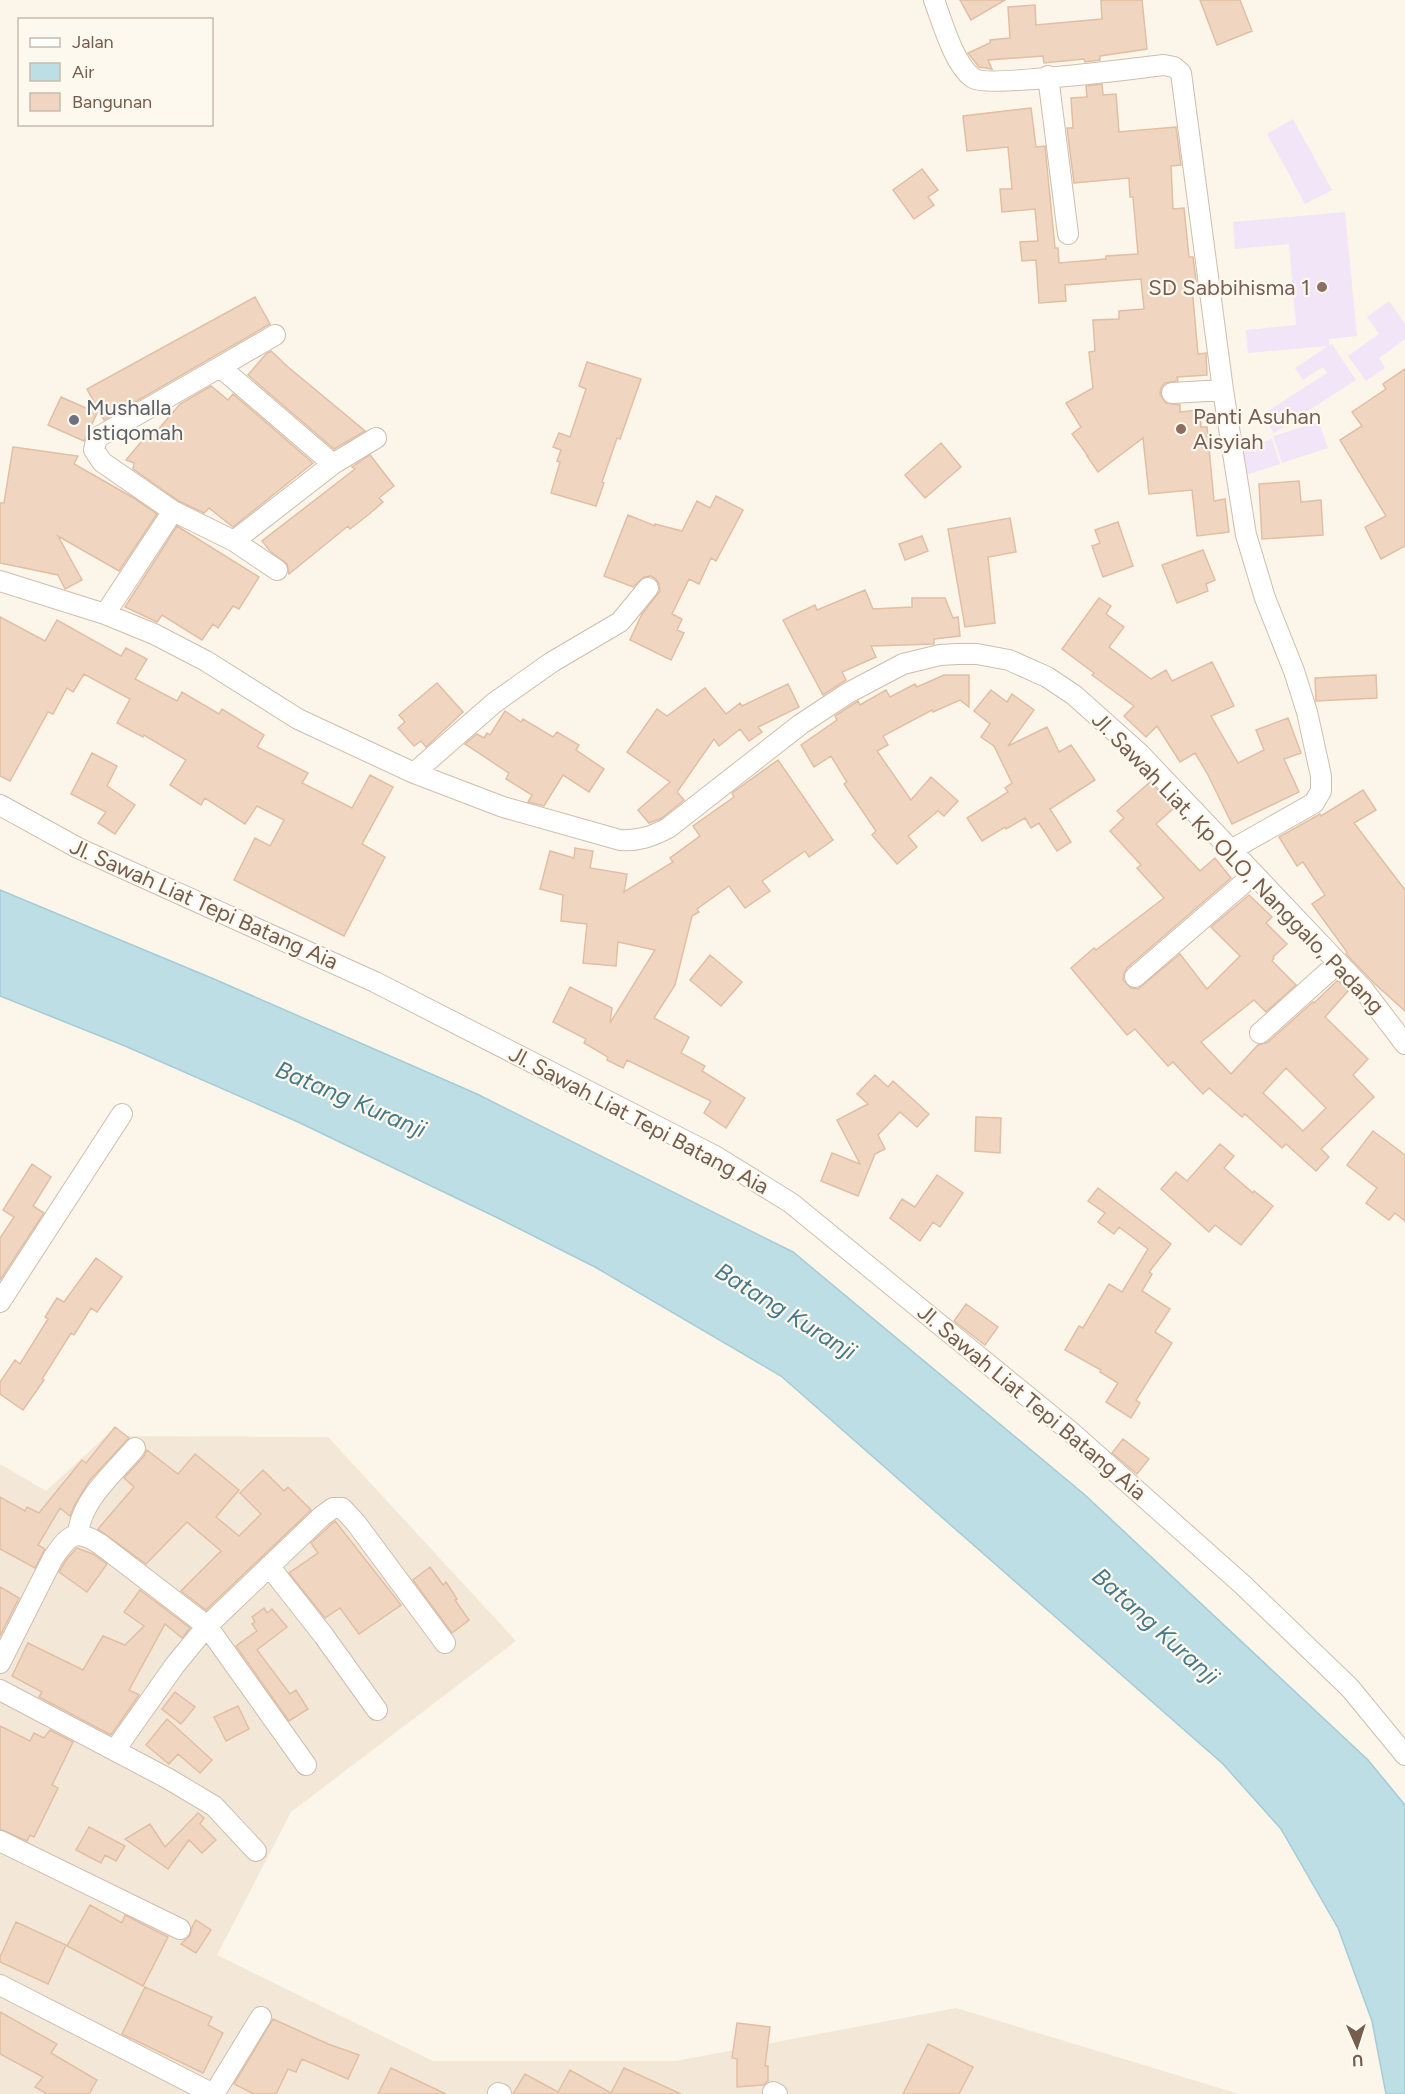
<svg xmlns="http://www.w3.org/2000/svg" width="1405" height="2094" font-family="Figtree,sans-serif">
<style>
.residential{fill:#f3e8d7}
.education{fill:#f2e5f8}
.water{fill:#bddee5;stroke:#a4ccd7;stroke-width:1.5}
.building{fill:#f0d6c1;stroke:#e2bea2;stroke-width:1.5;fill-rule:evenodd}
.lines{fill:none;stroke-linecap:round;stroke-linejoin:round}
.minor-casing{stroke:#cebeaf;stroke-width:22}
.minor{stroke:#fff;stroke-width:20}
.education-dot{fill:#8d6e63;stroke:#fef9ef;stroke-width:2}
.worship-dot{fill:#6b7280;stroke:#fef9ef;stroke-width:2}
.labels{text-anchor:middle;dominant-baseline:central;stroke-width:4.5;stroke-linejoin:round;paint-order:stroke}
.education-label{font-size:22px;fill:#785e54;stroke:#fef9ef;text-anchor:end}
.worship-label{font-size:22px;fill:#5b616d;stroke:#fef9ef;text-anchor:start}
.street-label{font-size:22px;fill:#765d4d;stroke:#fef9ef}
.water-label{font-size:24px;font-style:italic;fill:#477a88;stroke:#fef9ef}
</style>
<rect width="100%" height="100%" fill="#fcf5e9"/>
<!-- residential -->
<path class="residential" d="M106,1436L328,1437L516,1641L291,1812L217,1955L433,2061H676L956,2008L1239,2094H0V1464L46,1491Z"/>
<!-- education -->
<path class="education" d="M1293,119L1332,190L1305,204L1267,134Z
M1345,212L1357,336L1329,339V345L1332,344L1356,380L1274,433L1262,415L1327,373L1323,367L1303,380L1295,368L1328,346L1248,353L1246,330L1296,325L1289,244L1235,249L1233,222Z
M1389,301L1405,324V339L1379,358L1385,368L1366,381L1348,356L1379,334L1367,317Z
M1319,422L1328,448L1282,463L1273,436Z
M1272,439L1280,464L1246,475L1238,450Z"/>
<!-- water -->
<path class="water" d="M0,890L214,979L477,1094L793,1252L1085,1495L1368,1760L1405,1805V2094H1386L1372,2021L1338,1928L1281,1829L1223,1764L781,1376L595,1267L500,1219L298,1122L125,1046L0,996Z"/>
<!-- building -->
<path class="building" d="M960,0H1005L971,20Z
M1101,0H1142L1147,49L1100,56V60L1085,62L1084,59L1044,63L1043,56L988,60L992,69L979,67L968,53L990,43V40L1010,38L1008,7L1035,5L1036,25L1102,19Z
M1200,0H1240L1252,31L1217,45Z
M1102,84L1103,95L1116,94L1119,132L1176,127L1181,165L1171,166L1173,209L1184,208L1189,257H1193L1197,288H1192L1198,354L1206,353L1207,375L1177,377L1178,381L1165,383L1161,388L1160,394L1166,403L1180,405V412L1200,410L1201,427H1207L1214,501L1225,499L1229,532L1197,536L1192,490L1149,494L1143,438L1098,472L1087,456H1088L1072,434L1081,427L1066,403L1093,388L1089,352L1095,351L1093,320L1119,319V311L1144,309L1141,279L1065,285L1066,301L1039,303L1036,260L1022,261L1020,242L1038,241L1035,209L1002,212L1000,189H1012L1008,147L967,151L963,116L1031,108L1036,147L1045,146L1055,248H1058L1059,263L1106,259V256L1138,254L1133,197H1130L1129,178L1074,183L1067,128H1073L1071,98L1087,97L1086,86Z
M922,169L938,190L928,197L934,205L914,219L893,190Z
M255,297L270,324L104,420L87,389Z
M271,351L288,367L365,431L334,449L248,375L266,354Z
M587,362L641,379L620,439L617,438L602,482L604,483L596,506L551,493L560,462L557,461L561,450L553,447L559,433L570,437L586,389L579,386Z
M1405,369V546L1381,559L1365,527L1386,516L1340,440L1362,426L1352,412L1386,389L1383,384Z
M211,386L228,400L233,394L313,463L233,527L209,508L204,513L179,501L133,469L134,463L126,460L147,435L151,438L180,404Z
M61,397L97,413L84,441L48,425Z
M941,443L961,467L925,498L905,475Z
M13,447L78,456L74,464L132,497L157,514L119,571L58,536L82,580L65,589L58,575L0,563V503H4Z
M370,455L394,486L379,498L383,502L368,515L350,529L348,526L289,574L287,564L270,551L262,541L355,469L352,467Z
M1299,481L1301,502L1321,500L1323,535L1262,539L1259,484Z
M716,496L743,510L716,561L711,558L699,584L689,579L672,614L682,619L677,630L684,633L671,660L630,640L642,614L660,591L659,584L656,579L651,576L644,577L633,587L604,576L628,515L655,526V524L682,531L697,501L710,508Z
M1010,518L1016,552L988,557L995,623L965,627L948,529Z
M1118,522L1133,566L1103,577L1092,546L1100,543L1095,530Z
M177,526L259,577L239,609L233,606L218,628L213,624L202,640L162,615L157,622L125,607Z
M922,536L928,551L905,560L899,544Z
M1203,550L1215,580L1206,584L1208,591L1177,603L1162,565Z
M865,590L873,609L912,607V598H945L953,618L958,617L960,636L934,639V644L871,646L876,657L842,672L846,680L823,695L783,620L815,605L817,610Z
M1099,598L1111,606L1106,614L1124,627L1109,647L1151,679L1166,670L1172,681L1212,662L1234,706L1211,716L1238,763L1264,750L1256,730L1288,718L1301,753L1284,759L1299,792L1232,824L1207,773L1195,753L1180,762L1157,726L1146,737L1124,716L1134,706L1092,675L1094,673L1062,649Z
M0,617L45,641L57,620L121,656L126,648L147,659L135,679L177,701L182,692L219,714L222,709L264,735L257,747L308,773L302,783L352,808L370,775L393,787L362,844L385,857L344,936L234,880L255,838L270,846L284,820L257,806L245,824L205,798L201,805L170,785L186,760L144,735L143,737L117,723L130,699L84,674L73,692L67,688L53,714L48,712L10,781L0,776Z
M944,675H969V707L960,700L933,712L932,710L883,736L888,745L877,751L911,800L931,777L958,801L944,816L938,811L908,836L917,847L897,864L872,835L876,831L844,784L847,782L831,756L814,767L801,745L837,720L835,716L858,701L860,705L886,690L890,697L915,684L917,687Z
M1376,675L1377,698L1316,701L1315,678Z
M437,683L463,712L426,747L421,741L414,746L398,728L405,722L399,715Z
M788,684L799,707L758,727L762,732L749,741L740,729L719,746L714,739L677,792L684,800L662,818L649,823L638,810L670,782L627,752L657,709L667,716L705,688L726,714L740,703L742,706Z
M991,690L1007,702L1012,694L1034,710L1008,746L1047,727L1059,752L1071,745L1095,780L1050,809L1071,842L1057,851L1039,823L1031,828L1025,818L1006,829L1005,827L982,841L967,818L1008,792L1005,788L1012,783L994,746L981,737L990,724L974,711Z
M505,711L521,722L523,719L553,737L557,732L579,745L576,750L604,769L589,792L563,775L544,806L528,802L532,795L506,779L509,773L465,744L477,734L484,738L487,733L490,735Z
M92,753L117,766L107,786L135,805L115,834L98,823L106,812L71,794Z
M778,760L833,840L809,857L805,851L762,881L770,891L745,908L729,886L697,909L699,912L692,916L675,985L654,1018L689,1037L681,1053L705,1066L702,1071L745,1098L726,1128L704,1113L711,1101L627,1060L623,1068L607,1060L608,1057L584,1043L586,1039L553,1022L570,987L612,1008L610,1023L655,950L618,942L616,966L583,963L587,924L561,921L563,895L540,889L550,851L574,858L575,848L593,851L590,868L627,874L624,892L673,862L670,858L700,836L693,826L734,797L732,793Z
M1150,782L1174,808L1156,824L1200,871L1215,858L1231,878L1127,968L1124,974L1123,980L1131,988L1138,989L1180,954L1207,989L1240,956L1211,927L1249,895L1272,917L1266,923L1287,944L1273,957L1274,958L1272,961L1296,985L1266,1012L1254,1000L1201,1042L1231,1074L1258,1045L1268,1042L1313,1002L1314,1003L1338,980L1348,991L1325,1017L1368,1059L1353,1075L1374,1097L1321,1149L1329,1157L1316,1171L1286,1144L1282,1148L1245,1114L1242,1117L1209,1088L1203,1094L1173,1062L1168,1066L1135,1029L1127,1035L1071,968L1094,948L1096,950L1164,898L1137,868L1141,865L1110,831L1124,818L1117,811ZM1286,1068L1326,1108L1303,1131L1263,1093Z
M1363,790L1376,810L1354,823L1405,890V1011L1375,984L1346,954L1347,952L1312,904L1325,895L1303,862L1297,866L1279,837L1320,814L1321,816Z
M710,955L742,982L721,1006L690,980Z
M875,1075L888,1087L893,1081L929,1114L917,1127L900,1112L878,1135L885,1149L875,1154L858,1196L821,1181L832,1153L860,1164L837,1120L868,1104L857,1094Z
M976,1117L1001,1118L1000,1153L975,1151Z
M1373,1131L1405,1155V1221L1395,1213L1389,1220L1366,1203L1377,1188L1347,1165Z
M1220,1144L1234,1156L1224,1168L1253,1193L1254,1191L1273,1206L1241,1245L1215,1225L1209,1232L1161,1189L1176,1172L1187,1181Z
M32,1164L51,1177L33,1206L44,1213L0,1280V1238L14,1217L3,1210Z
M937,1175L963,1193L940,1227L933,1222L920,1241L890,1218L902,1199L915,1207Z
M1098,1188L1171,1244L1149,1272L1152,1274L1142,1291L1170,1309L1155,1332L1172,1343L1136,1400L1140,1403L1131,1418L1106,1402L1118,1383L1100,1372L1101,1370L1065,1350L1079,1326L1083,1328L1109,1284L1122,1292L1148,1249L1119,1227L1114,1234L1098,1222L1105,1213L1088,1201Z
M96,1258L122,1277L97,1312L91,1308L74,1335L71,1333L42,1379L44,1380L23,1410L0,1394V1382L15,1360L20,1364L48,1319L45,1317L57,1298L64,1302Z
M966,1304L998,1327L985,1345L954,1321Z
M115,1427L129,1438L90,1480L75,1504L70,1516L60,1508L38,1545L45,1549L35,1568L0,1549V1497L25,1511L27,1507L39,1513L82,1460L86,1463Z
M1123,1439L1149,1459L1137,1474L1112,1453Z
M147,1450L178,1474L195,1454L239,1490L216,1517L239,1536L261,1514L240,1493L263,1470L284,1491L288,1487L311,1510L206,1610L181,1591L221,1551L187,1522L146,1564L98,1529L134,1487L124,1478L144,1456Z
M335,1521L401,1605L359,1634L340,1608L325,1618L289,1573L318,1553L311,1543Z
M77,1548L93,1554L107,1564L87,1592L59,1572L66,1560Z
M430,1567L443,1585L446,1582L457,1599L455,1600L469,1620L452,1633L413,1580Z
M0,1587L19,1598L0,1636Z
M140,1590L190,1628L182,1638L165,1624L129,1690L139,1695L111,1735L39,1697L42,1692L12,1676L28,1643L83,1670L103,1636L125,1645L144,1626L124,1612Z
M264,1608L267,1613L272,1609L287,1627L257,1650L290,1694L296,1690L308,1709L289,1721L236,1646L257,1631L252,1624L255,1622L252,1617Z
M175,1692L195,1707L181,1724L162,1709Z
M238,1706L249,1729L226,1741L214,1717Z
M167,1719L212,1760L200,1773L178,1754L169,1764L146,1745Z
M0,1726L30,1741L34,1733L44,1738L50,1730L73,1742L52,1785L58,1788L34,1837L30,1835L27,1841L0,1829Z
M198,1813L204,1818L200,1824L216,1840L202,1853L189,1840L168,1869L125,1839L150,1824L165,1847Z
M89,1827L125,1846L116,1861L105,1855L101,1863L76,1850Z
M90,1905L122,1923L125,1915L168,1937L143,1986L67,1946Z
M196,1920L211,1930L196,1953L181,1944L190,1935L192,1927Z
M16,1922L66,1945L48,1984L0,1962V1957Z
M145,1987L212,2017L208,2025L223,2033L203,2073L122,2034Z
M0,2012L57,2044L51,2053L97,2080L89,2094H47L35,2087L43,2077L0,2054Z
M273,2019L328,2044L359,2055L348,2079L302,2059L296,2072L288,2069L276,2094H254L234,2084Z
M737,2023L770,2027L765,2066H768V2081L763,2085L737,2087V2059L732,2058Z
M928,2044L973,2067L959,2094H903Z
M391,2068L446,2094H378Z
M624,2068L681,2094H513L525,2074L558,2092L570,2070L611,2093Z"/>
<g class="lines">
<!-- minor casing -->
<g class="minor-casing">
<path id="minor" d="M934,0C942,21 954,65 973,78C987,88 1137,68 1164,65L1174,67L1181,73L1223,390L1246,535L1265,598L1294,671L1307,712L1321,776V791L1314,803L1231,850
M1048,76L1068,234
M220,367L333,464L234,541L173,511L102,462L94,450L96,441L100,436Z
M220,367L275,335
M1172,393L1223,390
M333,464L376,438
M234,541L277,570
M0,581L105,614L154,634L206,661L298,719L414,773L503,807L620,840C638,841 651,837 668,828L801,724L848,693L903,664L940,655L957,654H977L1009,660L1047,677L1074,695L1140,754L1363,989L1405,1044
M105,614L173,511
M414,773L494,703L552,662L620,622L648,588
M0,805L78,848L375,982L715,1156L791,1203L1071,1432L1243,1585L1350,1688L1405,1755
M1135,977L1253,875
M1260,1033L1338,963
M0,1302L122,1114
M78,1534C81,1500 114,1473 135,1448
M269,1566L324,1636L377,1710
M0,1663L53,1558C69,1535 74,1528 100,1544L207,1626L306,1765
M0,1690L167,1778L214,1806L256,1851
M115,1750L175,1665L207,1626L322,1516L333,1508H342L356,1523L445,1643
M0,1841L180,1929
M0,1985L213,2094
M773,2092L777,2094
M498,2093L501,2094
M214,2094L261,2017"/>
</g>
<!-- minor -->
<use href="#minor" class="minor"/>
</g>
<!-- markers -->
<g class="education-dot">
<circle cx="1322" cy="287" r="6"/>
<circle cx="1181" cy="429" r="6"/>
</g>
<circle class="worship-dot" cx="74" cy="420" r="6"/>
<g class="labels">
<!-- education labels -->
<g class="education-label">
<text x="1310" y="287">SD Sabbihisma 1</text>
<text x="1193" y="416" text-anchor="start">Panti Asuhan<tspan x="1193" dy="25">Aisyiah</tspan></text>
</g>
<!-- worship labels -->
<g class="worship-label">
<text x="86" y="407">Mushalla<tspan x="86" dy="25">Istiqomah</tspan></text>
</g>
<!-- street labels -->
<g class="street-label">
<text transform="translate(1238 863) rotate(46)">Jl. Sawah Liat, Kp OLO, Nanggalo, Padang</text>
<text transform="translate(204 904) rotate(24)">Jl. Sawah Liat Tepi Batang Aia</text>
<text transform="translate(639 1120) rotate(28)">Jl. Sawah Liat Tepi Batang Aia</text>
<text transform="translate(1032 1402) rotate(40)">Jl. Sawah Liat Tepi Batang Aia</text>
</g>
<!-- water labels -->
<g class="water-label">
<text transform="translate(351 1099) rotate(23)">Batang Kuranji</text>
<text transform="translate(786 1311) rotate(32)">Batang Kuranji</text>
<text transform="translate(1156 1626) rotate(42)">Batang Kuranji</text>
</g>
</g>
<!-- legend -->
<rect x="18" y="18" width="195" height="108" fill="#fef9ef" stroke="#c8bbae" stroke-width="1.5"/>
<rect x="30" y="38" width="30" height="9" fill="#ffffff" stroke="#c8bbae" stroke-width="1.5"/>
<text x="72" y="48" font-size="18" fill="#765d4d">Jalan</text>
<rect x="30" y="63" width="30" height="18" fill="#bddee5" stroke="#c8bbae" stroke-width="1.5"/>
<text x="72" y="78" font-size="18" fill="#765d4d">Air</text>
<rect x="30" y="93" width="30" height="18" fill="#f0d6c1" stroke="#c8bbae" stroke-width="1.5"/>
<text x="72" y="108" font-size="18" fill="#765d4d">Bangunan</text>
<!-- north arrow -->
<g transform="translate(1357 2046) rotate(177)" stroke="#fef9ef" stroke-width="4.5" paint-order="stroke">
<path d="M0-4.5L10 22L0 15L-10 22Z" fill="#765d4d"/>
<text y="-9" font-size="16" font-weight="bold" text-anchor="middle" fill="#765d4d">U</text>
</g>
</svg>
